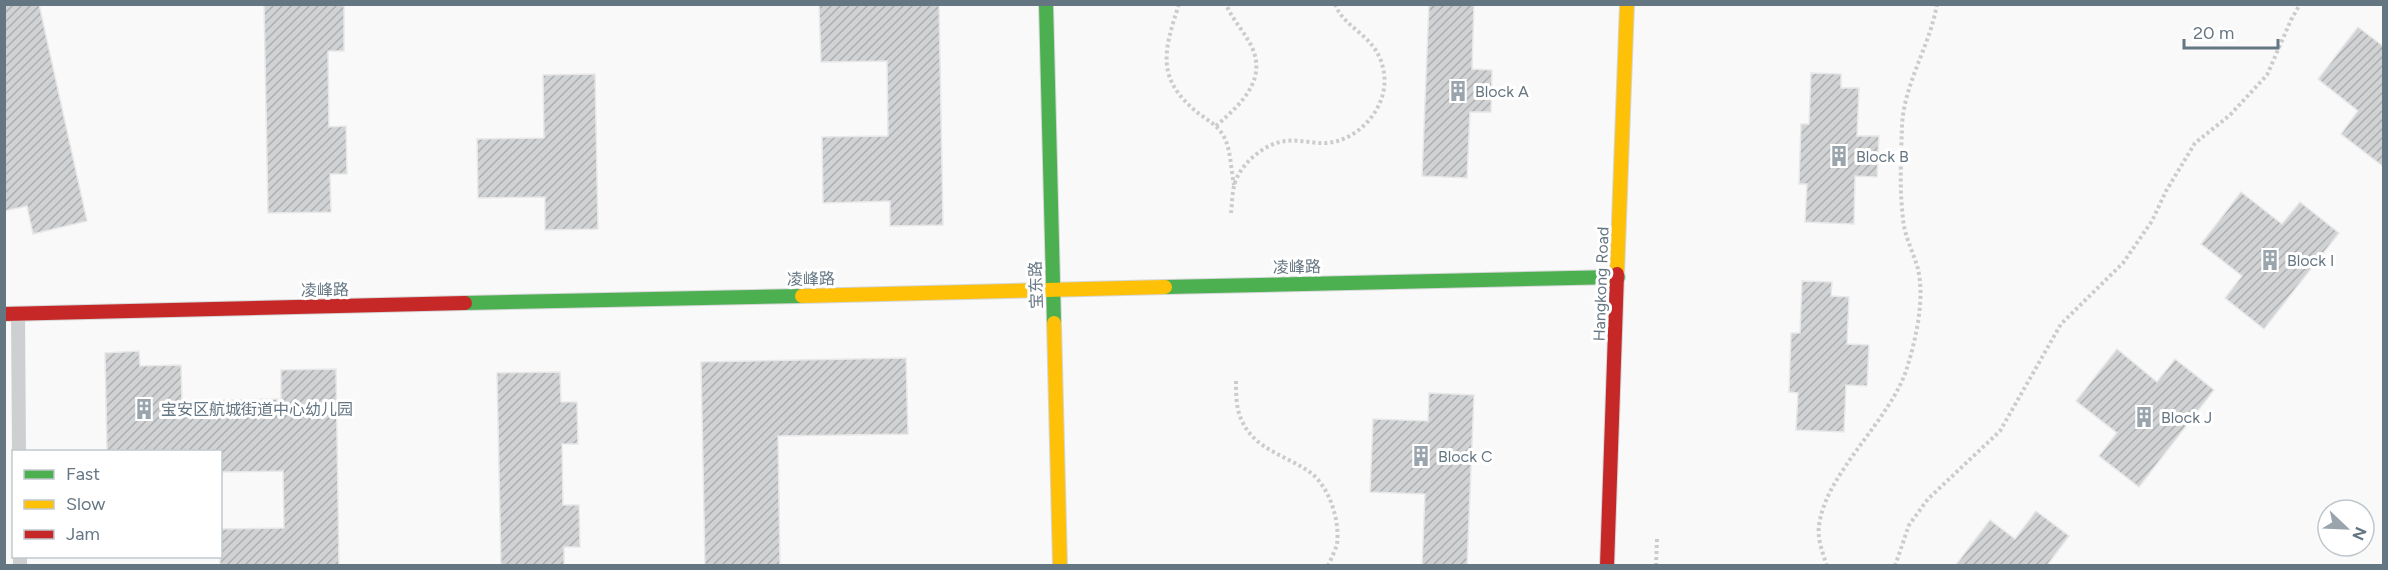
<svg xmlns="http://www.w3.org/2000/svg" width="2388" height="570" viewBox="0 0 2388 570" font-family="Figtree,'Noto Sans SC',sans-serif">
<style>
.building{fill:url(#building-hatch);stroke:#e8e8e8;stroke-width:1.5}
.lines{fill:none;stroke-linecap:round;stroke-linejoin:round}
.fast-casing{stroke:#d5d6d7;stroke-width:16}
.slow-casing{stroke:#d5d6d7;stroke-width:16}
.jam-casing{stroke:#d5d6d7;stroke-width:16}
.path{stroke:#cbcccd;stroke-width:4;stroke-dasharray:3 3;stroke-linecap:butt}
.lane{stroke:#cecfd0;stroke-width:14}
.fast{stroke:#4caf50;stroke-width:14}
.slow{stroke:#ffc107;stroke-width:14}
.jam{stroke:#c62828;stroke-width:14}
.labels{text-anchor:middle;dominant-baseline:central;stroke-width:6;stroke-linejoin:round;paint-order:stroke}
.poi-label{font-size:16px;fill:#657683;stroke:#fff;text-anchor:start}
.street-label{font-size:16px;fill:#657683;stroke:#fff}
</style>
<defs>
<pattern id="building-hatch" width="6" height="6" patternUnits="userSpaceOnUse" patternTransform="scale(1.5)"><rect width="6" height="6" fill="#d0d2d3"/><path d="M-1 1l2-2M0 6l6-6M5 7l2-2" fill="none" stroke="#acafb1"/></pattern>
</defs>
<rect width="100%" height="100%" fill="#f9f9f9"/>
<!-- building -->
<g class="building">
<path d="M 4,4 L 39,4 L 87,221 L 33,234 L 27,206 L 4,211 Z"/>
<path d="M 264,4 L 344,4 L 344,51 L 328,51 L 329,127 L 346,126 L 347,174 L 330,174 L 331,212 L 268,213 Z"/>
<path d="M 819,4 L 939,4 L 943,225 L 890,226 L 890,201 L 823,203 L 822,137 L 888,136 L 887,61 L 821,62 Z"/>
<path d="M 1429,4 L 1474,4 L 1472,69 L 1492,70 L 1491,112 L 1470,112 L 1467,178 L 1422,176 Z"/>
<path d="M 2358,27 L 2384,47 L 2384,167 L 2341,134 L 2358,111 L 2318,79 Z"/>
<path d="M 1811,73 L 1841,74 L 1841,88 L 1859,88 L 1857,136 L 1879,136 L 1877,177 L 1855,176 L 1854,224 L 1805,222 L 1807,184 L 1799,184 L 1801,124 L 1809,124 Z"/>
<path d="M 595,74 L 598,229 L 545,230 L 545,197 L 478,198 L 477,139 L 544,138 L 543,75 Z"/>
<path d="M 2241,192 L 2282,224 L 2300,202 L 2339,233 L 2264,329 L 2225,298 L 2242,276 L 2201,244 Z"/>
<path d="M 1802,281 L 1832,282 L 1831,296 L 1849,297 L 1847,344 L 1869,345 L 1867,386 L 1846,385 L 1844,432 L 1796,430 L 1798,393 L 1789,392 L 1791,333 L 1800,333 Z"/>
<path d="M 2117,349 L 2157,382 L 2175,359 L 2214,390 L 2139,487 L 2099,456 L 2117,433 L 2076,401 Z"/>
<path d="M 139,351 L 140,366 L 181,365 L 182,401 L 281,399 L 281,370 L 336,369 L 339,566 L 220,566 L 220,529 L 284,528 L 283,471 L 220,472 L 220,452 L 107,452 L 105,353 Z"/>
<path d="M 906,358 L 908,434 L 778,436 L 780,566 L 705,566 L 701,362 Z"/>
<path d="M 560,372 L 561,402 L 577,402 L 578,444 L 562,444 L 563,505 L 579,505 L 580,547 L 564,547 L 564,566 L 501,566 L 497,373 Z"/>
<path d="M 1429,393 L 1474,395 L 1467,566 L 1422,566 L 1425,494 L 1370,492 L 1373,419 L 1428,421 Z"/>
<path d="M 2036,511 L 2069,536 L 2048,564 L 2050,566 L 1955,566 L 1990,520 L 2015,539 Z"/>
</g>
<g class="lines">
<defs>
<g id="fast">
<path d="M 1046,4 L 1054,323"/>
<path d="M 1165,287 L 1618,277"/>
<path d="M 465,303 L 802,296"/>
</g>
<g id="slow">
<path d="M 1617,274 L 1627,4"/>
<path d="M 802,296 L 1165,287"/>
<path d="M 1054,323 L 1060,566"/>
</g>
<g id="jam">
<path d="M 4,314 L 465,303"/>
<path d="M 1607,566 L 1617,274"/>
</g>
</defs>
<!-- fast casing -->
<use href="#fast" class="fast-casing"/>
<!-- slow casing -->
<use href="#slow" class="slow-casing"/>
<!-- jam casing -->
<use href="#jam" class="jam-casing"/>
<!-- path -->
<g class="path">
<path d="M 1179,4 C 1164,51 1155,78 1198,113 C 1208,120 1220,127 1225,139 C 1231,152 1231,170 1234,185"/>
<path d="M 1216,126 C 1242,103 1271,77 1248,40 C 1241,28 1231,17 1226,4"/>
<path d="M 1231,213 C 1232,205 1232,195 1234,186 C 1239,165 1264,143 1286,141 C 1300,139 1314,144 1327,143 C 1360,140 1389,106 1384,73 C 1378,34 1345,31 1335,4"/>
<path d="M 1236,381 C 1236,394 1236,409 1242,421 C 1255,450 1288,456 1311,473 C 1330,488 1340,521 1337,544 C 1335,551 1331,559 1328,566"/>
<path d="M 1656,566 L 1657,539"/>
<path d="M 1827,566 C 1823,554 1817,538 1819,526 C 1825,473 1891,420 1907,368 C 1916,339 1925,299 1918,269 C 1914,255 1907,241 1904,226 C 1899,193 1901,159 1902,126 C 1904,83 1930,46 1937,4"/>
<path d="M 1895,566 L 1909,525 L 1928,499 L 2000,431 L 2061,324 L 2123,263 L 2152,221 L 2166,191 L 2195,143 L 2230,115 L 2267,75 L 2291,20 L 2300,4"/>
</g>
<!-- lane -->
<g class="lane">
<path d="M 18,313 L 19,452"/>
<path d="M 20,556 L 20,566"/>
</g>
<!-- fast -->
<use href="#fast" class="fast"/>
<!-- slow -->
<use href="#slow" class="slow"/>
<!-- jam -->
<use href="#jam" class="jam"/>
</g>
<!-- icons -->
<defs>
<symbol id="building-bare" viewBox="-9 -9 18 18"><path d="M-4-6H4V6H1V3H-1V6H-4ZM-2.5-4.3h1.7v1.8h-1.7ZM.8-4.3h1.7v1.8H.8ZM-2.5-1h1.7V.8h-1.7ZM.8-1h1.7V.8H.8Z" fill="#99a4ac" stroke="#fff" stroke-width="2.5" paint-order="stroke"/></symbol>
</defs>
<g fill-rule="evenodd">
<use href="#building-bare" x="1443" y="76" width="30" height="30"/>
<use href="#building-bare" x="1824" y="141" width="30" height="30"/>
<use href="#building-bare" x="2255" y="245" width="30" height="30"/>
<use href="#building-bare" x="129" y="394" width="30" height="30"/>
<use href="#building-bare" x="2129" y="402" width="30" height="30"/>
<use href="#building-bare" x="1406" y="441" width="30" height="30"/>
</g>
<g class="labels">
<!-- poi labels -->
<g class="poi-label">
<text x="1475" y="91">Block A</text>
<text x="1856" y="156">Block B</text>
<text x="2287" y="260">Block I</text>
<text x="161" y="409">宝安区航城街道中心幼儿园</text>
<text x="2161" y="417">Block J</text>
<text x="1438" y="456">Block C</text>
</g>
<!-- street labels -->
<g class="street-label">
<text transform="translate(1297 267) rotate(-1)">凌峰路</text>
<text transform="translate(811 279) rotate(-1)">凌峰路</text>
<text transform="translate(1601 284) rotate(-88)">Hangkong Road</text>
<text transform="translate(1036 285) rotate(-92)">宝东路</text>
<text transform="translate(325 290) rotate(-1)">凌峰路</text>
</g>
</g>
<!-- border -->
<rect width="2388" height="570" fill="none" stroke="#657683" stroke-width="12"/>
<!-- legend -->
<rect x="12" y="450" width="210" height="108" fill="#ffffff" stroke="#c1c8cd" stroke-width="1.5"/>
<rect x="24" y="470" width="30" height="9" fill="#4caf50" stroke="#c1c8cd" stroke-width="1.5"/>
<text x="66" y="480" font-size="18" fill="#657683">Fast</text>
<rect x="24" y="500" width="30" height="9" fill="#ffc107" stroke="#c1c8cd" stroke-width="1.5"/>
<text x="66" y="510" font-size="18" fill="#657683">Slow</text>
<rect x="24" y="530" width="30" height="9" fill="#c62828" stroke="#c1c8cd" stroke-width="1.5"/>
<text x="66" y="540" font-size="18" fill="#657683">Jam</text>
<!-- north arrow -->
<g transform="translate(2346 528) rotate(113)"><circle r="28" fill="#ffffff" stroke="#c1c8cd" stroke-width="1.5"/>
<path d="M0-4.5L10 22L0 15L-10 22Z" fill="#99a4ac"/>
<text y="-9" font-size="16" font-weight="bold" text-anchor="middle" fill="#657683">N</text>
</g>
<!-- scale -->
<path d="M2184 39v9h94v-9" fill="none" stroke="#657683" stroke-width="3"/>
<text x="2193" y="39" font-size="18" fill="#657683" stroke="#ffffff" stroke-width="4.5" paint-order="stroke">20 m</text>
</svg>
